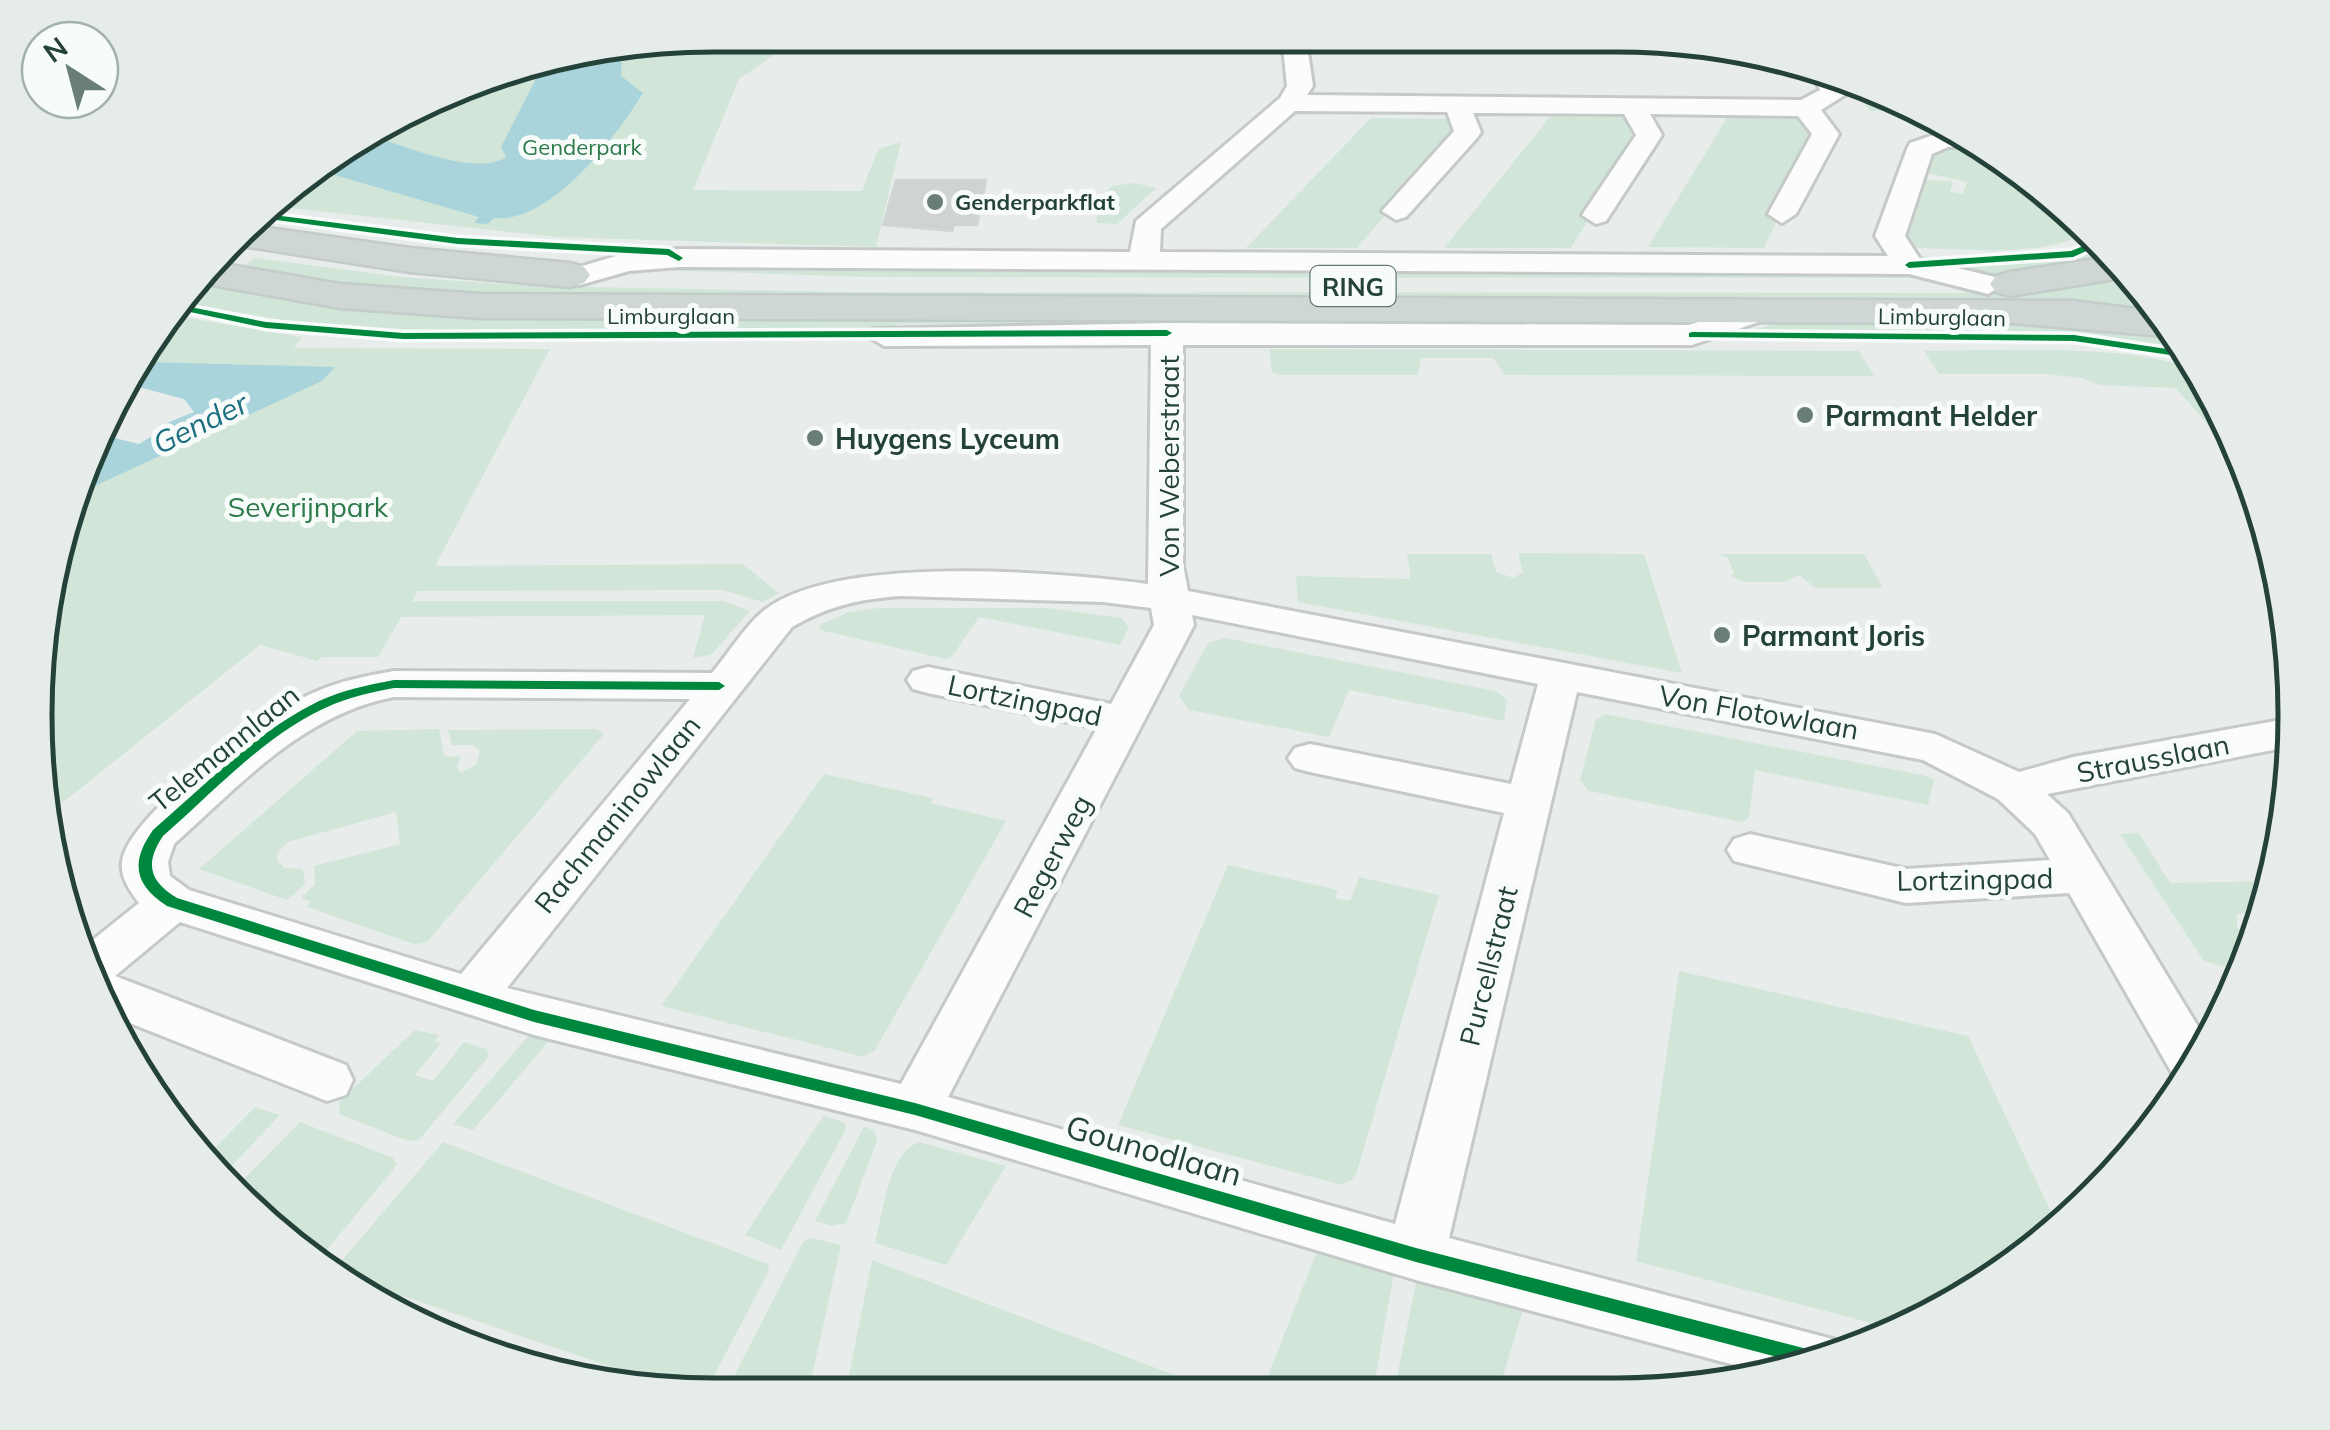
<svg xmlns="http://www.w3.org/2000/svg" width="2330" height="1430" viewBox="0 0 2330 1430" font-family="Mulish,sans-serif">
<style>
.green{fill:#d1e6d8}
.water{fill:#a9d4db}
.building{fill:#cfd4d2;stroke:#d1d6d4;stroke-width:2.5}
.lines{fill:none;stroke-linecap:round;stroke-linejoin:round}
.street-casing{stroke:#c5cac8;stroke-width:6}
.primary-casing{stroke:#c3ccc9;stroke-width:5}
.street{fill:#fcfcfc;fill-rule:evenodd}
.primary{fill:#cfd7d5;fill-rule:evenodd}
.cycleway-casing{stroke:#f7fbf9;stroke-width:7}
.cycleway{fill:#00873e;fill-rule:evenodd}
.poi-dot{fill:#697e78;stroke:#f7fbf9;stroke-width:4}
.labels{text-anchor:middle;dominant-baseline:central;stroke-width:10;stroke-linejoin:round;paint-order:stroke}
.far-park-label{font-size:22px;fill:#2d7a4b;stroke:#f7fbf9}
.far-poi-label{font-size:22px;font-weight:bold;fill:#24423a;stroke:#f7fbf9;text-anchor:start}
.far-street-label{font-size:22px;fill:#24423a;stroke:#f7fbf9}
.shield{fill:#f7fbf9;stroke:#637a73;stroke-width:2.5}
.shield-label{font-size:25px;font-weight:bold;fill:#24423a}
.poi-label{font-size:28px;font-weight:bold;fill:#24423a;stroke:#f7fbf9;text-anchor:start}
.street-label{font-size:28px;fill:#24423a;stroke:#f7fbf9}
.park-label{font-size:28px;fill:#2d7a4b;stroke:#f7fbf9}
.water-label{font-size:30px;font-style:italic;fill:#1c6f80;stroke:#f7fbf9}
.near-street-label{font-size:32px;fill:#24423a;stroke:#f7fbf9}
.rim{fill:none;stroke:#24423a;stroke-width:5}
</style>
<rect width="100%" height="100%" fill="#e8edeb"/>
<!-- green -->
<g class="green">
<path d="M 715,35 L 802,36 L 739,79 L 693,190 L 862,191 L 878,149 L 901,142 L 876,247 L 556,237 L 272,206 L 302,175 L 497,71 Z"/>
<path d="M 1846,79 L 1875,87 L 1918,111 L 1870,111 Z"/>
<path d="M 1550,117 L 1629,117 L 1641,133 L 1571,248 L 1444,248 Z"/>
<path d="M 1804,117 L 1818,135 L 1764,248 L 1648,247 L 1727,118 Z"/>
<path d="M 1371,118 L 1454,119 L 1459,130 L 1357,248 L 1246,248 Z"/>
<path d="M 1978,146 L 2028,175 L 2088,231 C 2050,259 1955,248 1908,248 L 1903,242 L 1920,180 L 1953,181 L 1950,192 L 1963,194 L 1967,182 L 1923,172 L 1931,153 L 1947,147 Z"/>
<path d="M 1135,183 L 1156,188 L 1117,224 L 1096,223 L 1101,200 L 1111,186 Z"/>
<path d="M 2098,248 L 2116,257 C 2063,270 1995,288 1943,263 L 2039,261 Z"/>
<path d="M 255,258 L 402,277 L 533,286 L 852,292 L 1998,293 L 2060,288 L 2133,276 L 2160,314 L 619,299 L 361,290 L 238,270 Z"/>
<path d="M 648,264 L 1878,270 L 1914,273 L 1917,278 L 864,277 L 636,269 Z"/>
<path d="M 215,285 L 259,293 L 1704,321 L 1690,326 L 900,324 L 864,332 L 405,332 L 320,327 L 187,303 Z"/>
<path d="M 171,315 L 302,337 L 294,348 L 550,349 L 435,566 L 742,564 L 779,593 L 763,602 L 722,590 L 418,591 L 412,601 L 724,601 L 750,611 L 711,655 L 693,658 L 705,615 L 401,617 L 378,657 L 322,657 L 317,661 L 260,645 L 51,812 L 35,714 L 71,497 L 261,368 L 149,362 L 143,351 Z"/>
<path d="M 1777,324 L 2033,324 L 2179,340 L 2187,351 L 2062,334 L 1742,332 Z"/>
<path d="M 1269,349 L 1859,351 L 1874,376 L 1505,375 L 1493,358 L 1421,358 L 1418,375 L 1281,375 L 1272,373 Z"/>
<path d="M 1924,351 C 1996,351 2143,342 2204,374 L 2231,435 L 2217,435 L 2176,388 L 2099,385 L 2082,378 L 2045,374 L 1939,374 Z"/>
<path d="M 1518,553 L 1644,554 L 1682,673 L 1298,602 L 1296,576 L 1411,579 L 1407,554 L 1491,554 L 1496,572 L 1514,578 L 1523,572 Z"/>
<path d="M 1720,554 L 1864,554 L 1883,588 L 1816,588 L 1799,575 L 1785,582 L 1744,582 L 1730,576 L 1734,573 L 1728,558 Z"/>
<path d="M 879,608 L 1048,608 L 1121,618 L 1129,627 L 1120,645 L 979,617 L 952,657 L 945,659 L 820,630 L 819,625 L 849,612 Z"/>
<path d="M 1225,638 L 1496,691 L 1507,700 L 1504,721 L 1349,690 L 1329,737 L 1189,710 L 1179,696 L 1208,643 Z"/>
<path d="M 1605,714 L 1922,775 L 1934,779 L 1928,805 L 1755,770 L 1749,817 L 1743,822 L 1589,791 L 1580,780 L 1596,719 Z"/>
<path d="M 439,729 L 444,756 L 461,757 L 457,766 L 460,773 L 476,765 L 480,751 L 473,745 L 452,745 L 448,730 L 597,729 L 604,734 L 427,942 L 414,944 L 307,907 L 311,902 L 301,898 L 315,884 L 314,866 L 400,844 L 396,812 L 288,842 L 277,853 L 278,861 L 284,868 L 303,869 L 305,884 L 287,900 L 199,869 L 357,731 Z"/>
<path d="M 824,774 L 933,798 L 931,803 L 1006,821 L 875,1050 L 864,1057 L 661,1006 Z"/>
<path d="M 2139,833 L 2170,883 L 2274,881 L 2265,909 L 2237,914 L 2237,928 L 2254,938 L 2242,971 L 2204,961 L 2120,834 Z"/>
<path d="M 1228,865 L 1338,890 L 1335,898 L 1350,901 L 1359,877 L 1439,895 L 1355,1178 L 1342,1185 L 1118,1125 Z"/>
<path d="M 1679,971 L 1968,1036 L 2059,1229 L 1954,1304 L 1894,1329 L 1636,1261 Z"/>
<path d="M 415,1030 L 439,1035 L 435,1041 L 441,1043 L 415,1075 L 433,1081 L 464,1042 L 486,1049 L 489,1056 L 419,1140 L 408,1141 L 339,1114 L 340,1101 Z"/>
<path d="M 528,1036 L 549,1041 L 473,1130 L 453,1124 Z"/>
<path d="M 255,1107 L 280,1115 L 225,1173 L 208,1155 Z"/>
<path d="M 823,1116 L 844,1122 L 846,1129 L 781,1250 L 745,1235 Z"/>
<path d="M 300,1122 L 393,1158 L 397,1165 L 316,1263 L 301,1255 L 237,1186 Z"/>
<path d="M 864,1127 L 874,1130 L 877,1141 L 846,1223 L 831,1226 L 815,1221 Z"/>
<path d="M 443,1142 L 768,1264 L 769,1271 L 708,1387 L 677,1389 L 332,1272 Z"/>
<path d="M 919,1142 L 1006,1166 L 946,1265 L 875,1243 C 883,1214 888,1153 919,1142 Z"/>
<path d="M 811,1238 L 841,1245 L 809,1390 L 727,1390 L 803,1242 Z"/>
<path d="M 1317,1251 L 1394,1272 L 1373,1392 L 1278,1392 L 1264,1386 Z"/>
<path d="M 872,1260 L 1219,1392 L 846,1390 Z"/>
<path d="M 1417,1278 L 1524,1306 L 1498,1393 L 1401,1392 L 1395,1387 Z"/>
</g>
<!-- water -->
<g class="water">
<path d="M 622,50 L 621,76 L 643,93 C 615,138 551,224 494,218 L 488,224 L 474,223 L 479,217 L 314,169 L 374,137 C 406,146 477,177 506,157 L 501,147 L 544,63 Z"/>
<path d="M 149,362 L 335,367 L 322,381 L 71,497 L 102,435 L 139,444 L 162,430 L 157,427 L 194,412 L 184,399 L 127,384 L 133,371 Z"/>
</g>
<!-- building -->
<path class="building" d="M 896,180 L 986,180 L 977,225 L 954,225 L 952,231 L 883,225 Z"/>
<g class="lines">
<defs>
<g id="street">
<path d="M 1282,38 L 1306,38 L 1313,86 L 1307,95 L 1801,100 L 1820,90 L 1810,69 L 1836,76 L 1848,93 L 1821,110 L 1839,134 L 1796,214 L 1782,223 L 1768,214 L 1812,134 L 1798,116 L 1650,114 L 1662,135 L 1606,221 L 1596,224 L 1582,215 L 1636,135 L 1624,114 L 1473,113 L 1481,132 L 1477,138 L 1406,217 L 1396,220 L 1382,211 L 1454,131 L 1447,112 L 1295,111 L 1161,229 L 1160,252 L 1888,256 L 1875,236 L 1907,149 L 1910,143 L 1945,131 L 1977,146 L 1948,147 L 1932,154 L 1905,236 L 1920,259 L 1999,278 L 2003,285 L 1988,294 L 1909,274 L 679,267 L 629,271 L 580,285 L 565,276 L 569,270 L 626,253 L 679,249 L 1130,252 L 1136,221 L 1280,98 L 1287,86 Z"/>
<path d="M 1762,301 L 1773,303 L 1778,310 L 1773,317 L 1692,345 L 1183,345 L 1183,565 L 1188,591 L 1935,734 L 2019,772 L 2073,757 L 2292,718 L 2293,746 L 2047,794 L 2068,813 L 2208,1043 L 2184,1082 L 2176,1080 L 2069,893 L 1906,903 L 1734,861 L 1727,850 L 1734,839 L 1750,834 L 1906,869 L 2050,860 L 2035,834 L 1998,799 L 1923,760 L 1577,692 L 1449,1238 L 1840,1341 L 1844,1350 L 1772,1375 L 1416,1280 L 915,1130 L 534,1035 L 180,922 L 115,976 L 346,1065 L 353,1080 L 346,1095 L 327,1101 L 112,1016 L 80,950 L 139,903 C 130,891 120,877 122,862 C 126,816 270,711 313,693 C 339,681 366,676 394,671 L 712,673 C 729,653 746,624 766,609 C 840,554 1056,572 1148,584 L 1151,345 L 884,346 L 868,336 L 873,329 L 1167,323 L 1689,325 ZM 901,596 L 1103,602 L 1151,608 L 1154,625 L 1111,704 L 928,667 L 913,671 L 907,680 L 913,689 L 928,693 L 1097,728 L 901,1084 L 507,988 L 792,627 C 828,606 859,599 901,596 ZM 1192,615 L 1538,684 L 1511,784 L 1310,744 L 1295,748 L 1288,758 L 1295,768 L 1310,772 L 1504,813 L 1395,1224 L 948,1097 L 1194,625 ZM 394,697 L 690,699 L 461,974 L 189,890 L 170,876 L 168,862 L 174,844 C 240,785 303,714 394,697 Z"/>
</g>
<g id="primary">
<path d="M 254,226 L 410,248 L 570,263 L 584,267 L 590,275 L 584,283 L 570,287 L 410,272 L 236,245 Z"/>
<path d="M 2115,256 L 2133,276 L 2010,296 L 1996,292 L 1990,284 L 1996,276 L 2010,272 Z"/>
<path d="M 219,263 L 340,284 L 479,294 L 2073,301 L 2159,312 L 2176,337 L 2012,323 L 479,318 L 340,308 L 201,283 Z"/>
</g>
</defs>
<!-- street casing -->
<use href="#street" class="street-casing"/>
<!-- primary casing -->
<use href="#primary" class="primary-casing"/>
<!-- street -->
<use href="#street" class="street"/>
<!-- primary -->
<use href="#primary" class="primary"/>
<defs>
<g id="cycleway">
<path d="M 265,214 L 458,238 L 669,249 L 683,258 L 679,261 L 667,255 L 458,244 L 261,218 Z"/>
<path d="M 2098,240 L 2102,244 L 2073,257 L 1909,268 L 1905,265 L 1909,262 L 2071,251 Z"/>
<path d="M 180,305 L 266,322 L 403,333 L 1167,330 L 1172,333 L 1167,336 L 403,339 L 266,328 L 176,309 Z"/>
<path d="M 1692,332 L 2074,335 L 2187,352 L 2191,358 L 2074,341 L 1689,337 L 1689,333 Z"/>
<path d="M 394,680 L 719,682 L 725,686 L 719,690 L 394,688 C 373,692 354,696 334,704 C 268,731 216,790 163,836 C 144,864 150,882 177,898 L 534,1010 L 915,1103 L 1416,1248 L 1819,1352 L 1825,1354 L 1827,1357 L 1808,1365 L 1416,1262 L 915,1115 L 534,1022 L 167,906 C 133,884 131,861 153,830 C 206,784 256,732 319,701 C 343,690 368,685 394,680 Z"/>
</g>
</defs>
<!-- cycleway casing -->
<use href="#cycleway" class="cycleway-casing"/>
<!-- cycleway -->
<use href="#cycleway" class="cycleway"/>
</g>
<!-- markers -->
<g class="poi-dot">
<circle cx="935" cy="202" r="10"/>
<circle cx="1805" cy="415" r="10"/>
<circle cx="815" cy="438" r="10"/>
<circle cx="1722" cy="635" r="10"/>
</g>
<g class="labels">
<!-- far-park labels -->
<g class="far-park-label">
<text x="582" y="147">Genderpark</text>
</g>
<!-- far-poi labels -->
<g class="far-poi-label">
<text x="955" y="202">Genderparkflat</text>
</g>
<!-- far-street labels -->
<g class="far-street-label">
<text x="671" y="316">Limburglaan</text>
<text transform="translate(1942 317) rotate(1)">Limburglaan</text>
</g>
<!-- shield labels -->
<rect class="shield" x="1310.5" y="266" width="85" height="40" rx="8"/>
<g class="shield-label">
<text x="1353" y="286">RING</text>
</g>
<!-- poi labels -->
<g class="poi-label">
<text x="1825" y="415">Parmant Helder</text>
<text x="835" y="438">Huygens Lyceum</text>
<text x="1742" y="635">Parmant Joris</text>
</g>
<!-- street labels -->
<g class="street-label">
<text transform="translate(1168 466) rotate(-90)">Von Weberstraat</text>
<text transform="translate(1025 700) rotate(12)">Lortzingpad</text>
<text transform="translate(1759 712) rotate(10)">Von Flotowlaan</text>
<text transform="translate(224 748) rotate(-39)">Telemannlaan</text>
<text transform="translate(2153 758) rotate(-11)">Strausslaan</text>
<text transform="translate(617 814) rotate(-51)">Rachmaninowlaan</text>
<text transform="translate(1052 856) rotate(-62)">Regerweg</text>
<text transform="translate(1975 879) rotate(-1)">Lortzingpad</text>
<text transform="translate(1488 966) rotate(-76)">Purcellstraat</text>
</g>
<!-- park labels -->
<g class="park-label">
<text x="308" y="506">Severijnpark</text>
</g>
<!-- water labels -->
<g class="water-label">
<text transform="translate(200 423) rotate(-26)">Gender</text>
</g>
<!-- near-street labels -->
<g class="near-street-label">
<text transform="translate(1154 1150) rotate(16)">Gounodlaan</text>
</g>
</g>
<!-- crop -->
<path d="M0 0H2330V1430H0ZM714 52H1616A662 662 0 0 1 2278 714V716A662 662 0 0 1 1616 1378H714A662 662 0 0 1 52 716V714A662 662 0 0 1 714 52Z" fill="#e6ecea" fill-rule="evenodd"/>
<path class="rim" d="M714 52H1616A662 662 0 0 1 2278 714V716A662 662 0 0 1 1616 1378H714A662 662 0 0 1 52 716V714A662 662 0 0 1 714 52Z"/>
<!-- north arrow -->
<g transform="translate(70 70) rotate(324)"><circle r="48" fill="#f7fbf9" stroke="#a3b1ad" stroke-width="2.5"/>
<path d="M0-8L18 38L0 25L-18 38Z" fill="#697e78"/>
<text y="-15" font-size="28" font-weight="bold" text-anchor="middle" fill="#24423a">N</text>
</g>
</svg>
